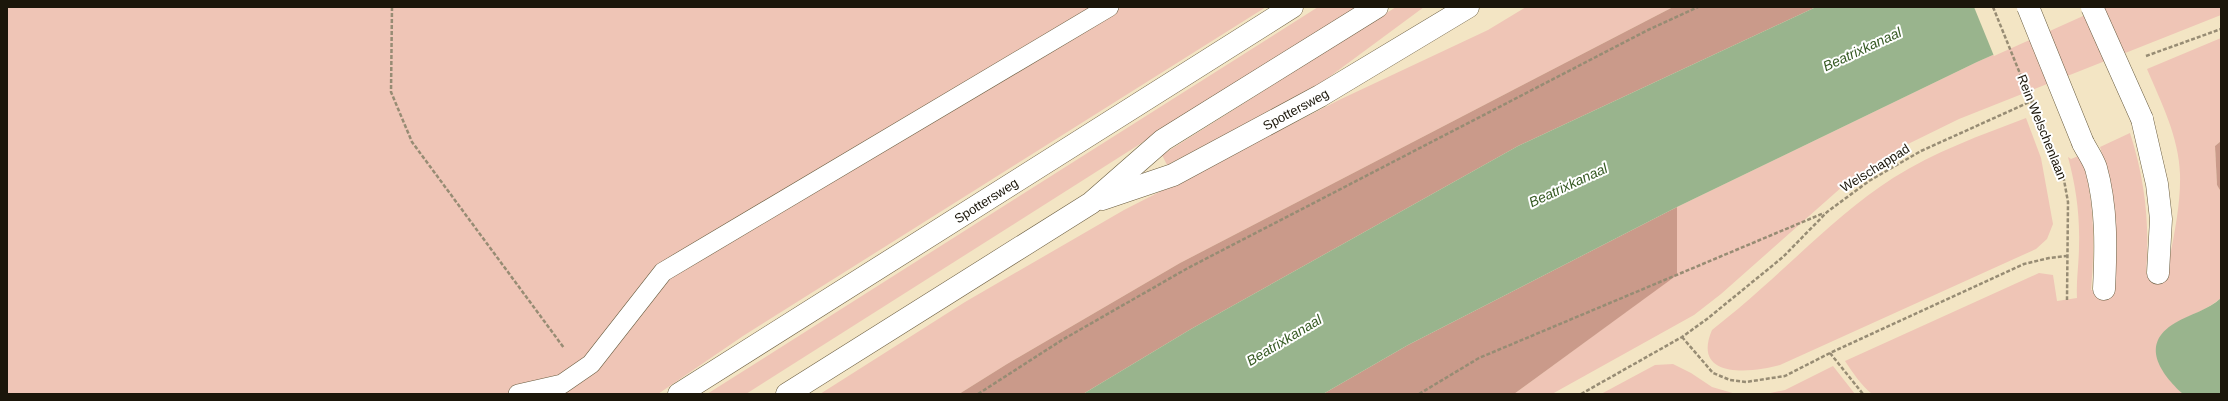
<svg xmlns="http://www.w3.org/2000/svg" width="2228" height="401" viewBox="0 0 2228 401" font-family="Arial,sans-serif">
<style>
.green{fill:#efc5b6}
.forest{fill:#ca9a8a}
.water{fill:#99b48d}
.pier{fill:#f3e5c4}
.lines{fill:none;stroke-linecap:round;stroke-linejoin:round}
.lane-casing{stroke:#6a5d40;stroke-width:20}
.street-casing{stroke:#6a5d40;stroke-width:23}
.secondary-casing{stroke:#6a5d40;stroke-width:23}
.path{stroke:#978c74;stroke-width:2.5;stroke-dasharray:4 2;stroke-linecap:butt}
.lane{stroke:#fff;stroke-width:19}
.street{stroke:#fff;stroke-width:22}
.secondary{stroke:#fff;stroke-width:22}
.street-bridge-casing{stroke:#6a5d40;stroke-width:23;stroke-linecap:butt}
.path-bridge{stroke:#978c74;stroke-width:2.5;stroke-dasharray:4 2;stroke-linecap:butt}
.street-bridge{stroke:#fff;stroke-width:22}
.labels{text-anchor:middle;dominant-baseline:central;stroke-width:4;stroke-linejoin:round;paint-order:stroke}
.street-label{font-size:13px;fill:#1b160a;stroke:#fff}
.water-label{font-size:14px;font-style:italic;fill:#375b24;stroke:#fff}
</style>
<rect width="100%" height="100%" fill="#f3e5c4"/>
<!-- green -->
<g class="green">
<path d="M 7,7 L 1266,7 L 743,336 L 658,394 L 7,394 Z"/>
<path d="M 1318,7 L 1356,7 L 746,394 L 707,394 Z"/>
<path d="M 1396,7 L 1424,7 L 1313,89 L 1167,165 L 1162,155 Z"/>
<path d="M 1526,7 L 1673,7 L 1180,263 L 1007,364 L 959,394 L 820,394 L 965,302 L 1124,210 L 1339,100 L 1488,30 Z"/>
<path d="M 2101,7 L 2221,7 L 2221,15 L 1959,119 L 1906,145 L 1843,186 L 1721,294 L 1694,315 L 1552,394 L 1514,394 L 1676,275 L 1677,207 L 1977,62 Z"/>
<path d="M 2221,38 L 2221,141 L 2215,146 L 2217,185 L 2221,192 L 2221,298 C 2208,309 2193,314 2178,322 C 2140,342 2160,373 2183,394 L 1872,394 C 1861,385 1853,373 1845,361 L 2039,273 L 2053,275 L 2057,301 L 2077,298 C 2076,280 2079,264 2079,246 C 2080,215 2076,187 2068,157 L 2071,159 L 2081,155 C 2095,200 2095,244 2091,290 L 2111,291 L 2111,185 L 2100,147 L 2130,133 C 2145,179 2150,225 2146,273 L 2166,277 C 2172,244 2181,208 2180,174 C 2179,137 2161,102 2147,69 Z"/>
<path d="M 2026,118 L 2041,158 L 2053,224 L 2047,239 L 2036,249 L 1780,365 C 1751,373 1691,379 1712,330 C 1729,316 1747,302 1763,287 C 1806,249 1845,209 1893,178 C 1934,152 1981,135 2026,118 Z"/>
<path d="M 1673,364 L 1691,373 L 1712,387 L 1736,394 L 1601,394 L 1655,365 Z"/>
<path d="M 1833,366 L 1855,394 L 1765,394 L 1785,390 Z"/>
</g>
<!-- forest -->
<g class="forest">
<path d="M 1673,7 L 1816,7 L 1518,146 L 1191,329 L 1083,394 L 959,394 L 1007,364 L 1180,263 Z"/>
<path d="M 2221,141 L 2221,192 L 2217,185 L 2215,146 Z"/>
<path d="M 1677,207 L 1677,275 L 1514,394 L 1323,394 L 1408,345 Z"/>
</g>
<!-- water -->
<g class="water">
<path d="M 1816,7 L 2101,7 L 1977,62 L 1677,207 L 1408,345 L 1323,394 L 1083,394 L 1191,329 L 1518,146 Z"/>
<path d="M 2221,298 L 2221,394 L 2183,394 C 2161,374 2139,344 2175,323 C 2190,314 2208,310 2221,298 Z"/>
</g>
<!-- pier -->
<path class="pier" d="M 1974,7 L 2103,7 L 1994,56 Z"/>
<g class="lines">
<defs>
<path id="lane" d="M 518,394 L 562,384 L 591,364 L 663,272 L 1109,7"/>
<g id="street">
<path d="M 2142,119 L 2157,184 L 2161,219 L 2158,273"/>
<path d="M 2083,143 C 2087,151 2093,159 2096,168 C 2107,207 2106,249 2104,289"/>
<path id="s1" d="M 679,394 L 1292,7"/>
</g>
<g id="secondary">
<path id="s2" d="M 1102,199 L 1173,175 L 1320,96 L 1468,7"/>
<path d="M 787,394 L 1091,203 L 1163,140 L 1377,7"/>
</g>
</defs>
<!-- lane casing -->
<use href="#lane" class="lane-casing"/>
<!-- street casing -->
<use href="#street" class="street-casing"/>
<!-- secondary casing -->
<use href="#secondary" class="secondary-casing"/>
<!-- path -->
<g class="path">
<path d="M 392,7 L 391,92 L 412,142 L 564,348"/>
<path d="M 2146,56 L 2221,29"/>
<path d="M 2053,155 L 2064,180 L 2068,202 L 2067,300"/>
<path d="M 1682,337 L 1713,373 L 1730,380 L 1746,382 L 1785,376 L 1830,353 L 2024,264 L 2049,258 L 2067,256"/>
<path d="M 1830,353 L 1863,394"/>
<path d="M 978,394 L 1062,340 L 1188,268 L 1648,30 L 1698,7"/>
<path d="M 1419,394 L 1479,358 L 1824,213"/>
<path d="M 1581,394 L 1682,337 L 1707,319 L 1783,257 L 1827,212 L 1869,181 L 1921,151 L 2034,100"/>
</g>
<!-- lane -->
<use href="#lane" class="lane"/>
<!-- street -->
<use href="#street" class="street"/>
<!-- secondary -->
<use href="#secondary" class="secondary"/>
<defs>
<g id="street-bridge">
<path d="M 2028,7 L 2083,143"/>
<path d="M 2092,7 L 2142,119"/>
</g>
</defs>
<!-- street-bridge casing -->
<use href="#street-bridge" class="street-bridge-casing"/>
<!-- path-bridge -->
<path class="path-bridge" d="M 1993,7 L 2053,155"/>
<!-- street-bridge -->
<use href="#street-bridge" class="street-bridge"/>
</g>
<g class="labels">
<!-- street labels -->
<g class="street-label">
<text stroke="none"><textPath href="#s2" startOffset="214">Spottersweg</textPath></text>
<text transform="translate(2042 127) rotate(68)">Rein Welschenlaan</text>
<text transform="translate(1875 168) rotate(-32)">Welschappad</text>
<text stroke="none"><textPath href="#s1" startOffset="363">Spottersweg</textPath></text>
</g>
<!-- water labels -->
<g class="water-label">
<text transform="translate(1862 49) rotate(-25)">Beatrixkanaal</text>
<text transform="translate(1568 185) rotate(-25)">Beatrixkanaal</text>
<text transform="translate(1284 340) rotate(-31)">Beatrixkanaal</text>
</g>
</g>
<!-- border -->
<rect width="2228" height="401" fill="none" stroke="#1b160a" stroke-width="16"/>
</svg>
